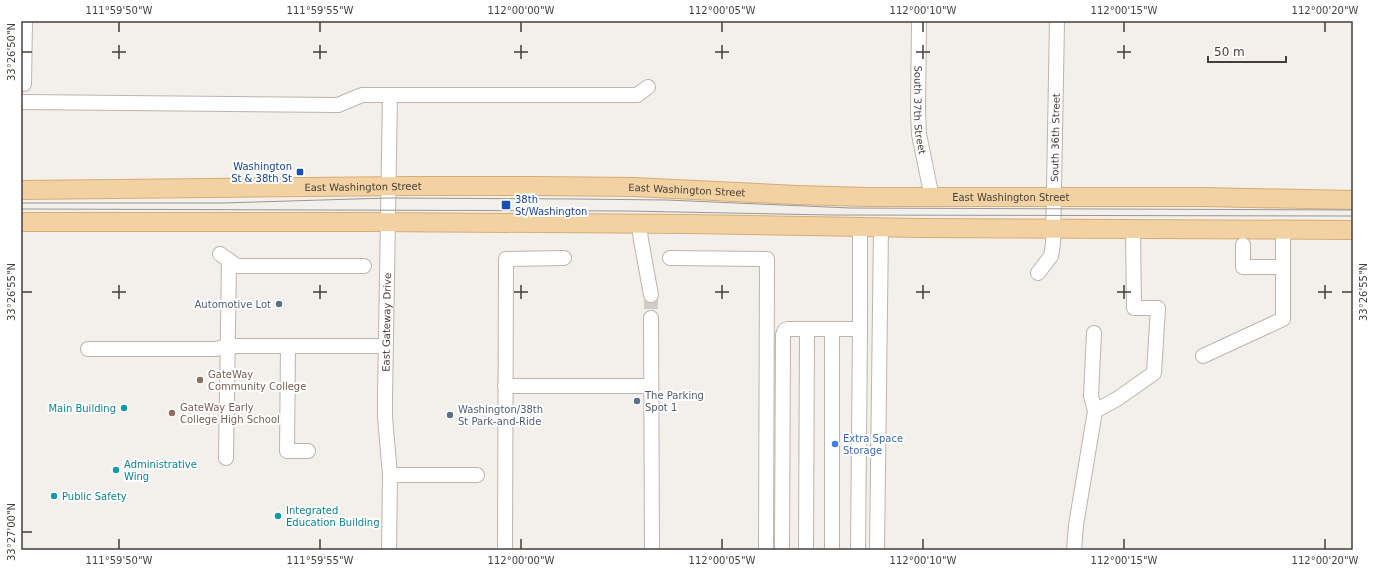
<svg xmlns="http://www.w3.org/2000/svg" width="1374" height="571" viewBox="0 0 1374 571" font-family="'DejaVu Sans',sans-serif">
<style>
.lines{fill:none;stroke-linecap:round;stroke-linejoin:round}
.minor-tunnel{stroke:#d0ccc7;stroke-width:14;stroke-dasharray:14 7;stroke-linecap:butt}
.minor-casing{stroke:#bdb5ad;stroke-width:16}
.major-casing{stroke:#d6ad74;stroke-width:20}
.minor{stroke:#fff;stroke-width:14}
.major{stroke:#f2d2a3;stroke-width:18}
.tram{stroke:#979797;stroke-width:1}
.ticks{fill:none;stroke:#463f39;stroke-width:1.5}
.transit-dot{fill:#1a4fb4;stroke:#fff;stroke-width:1.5}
.service-dot{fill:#5c6f8a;stroke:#fff;stroke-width:1.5}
.education-dot{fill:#8d6e63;stroke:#fff;stroke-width:1.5}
.culture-dot{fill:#0f9aa8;stroke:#fff;stroke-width:1.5}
.shop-dot{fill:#3f7fe0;stroke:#fff;stroke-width:1.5}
.labels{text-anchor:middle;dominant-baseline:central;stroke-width:4;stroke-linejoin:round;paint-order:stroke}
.street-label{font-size:10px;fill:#463f39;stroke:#fff}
.transit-label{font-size:10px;fill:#164399;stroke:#fff;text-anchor:end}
.service-label{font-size:10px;fill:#4e5e75;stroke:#fff;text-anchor:start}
.education-label{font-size:10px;fill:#785e54;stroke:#fff;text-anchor:start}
.culture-label{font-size:10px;fill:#0d838f;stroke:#fff;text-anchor:start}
.shop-label{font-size:10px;fill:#366cbe;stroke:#fff;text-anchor:start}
.neatline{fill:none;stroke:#463f39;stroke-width:1.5}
.ticks-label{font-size:10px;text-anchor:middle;fill:#463f39}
</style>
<rect width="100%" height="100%" fill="#f3efea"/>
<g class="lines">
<!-- minor-tunnel -->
<path class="minor-tunnel" d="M 651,295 L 651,318"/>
<defs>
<g id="minor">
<path id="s1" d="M 919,21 L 918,112 L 919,134 L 932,198"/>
<path d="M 24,84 L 25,21"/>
<path d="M 21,102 L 338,105 L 362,95 L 637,95 L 648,87"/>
<path d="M 639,224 L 641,240 L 651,295"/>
<path d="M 860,227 L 860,329"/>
<path d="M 1243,245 L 1243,267 L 1283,267"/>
<path d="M 220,254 L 237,266 L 364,266"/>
<path d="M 670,258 L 767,259 L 766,550"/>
<path id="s2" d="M 1038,273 L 1051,256 L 1053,244 L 1057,21"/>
<path d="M 651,318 L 652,550"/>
<path d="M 832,329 L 832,550"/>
<path d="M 1094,333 L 1091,396 L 1095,411"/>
<path d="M 288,346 L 287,451 L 308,451"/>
<path d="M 88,349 L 216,349 L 227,346 L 385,346"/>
<path d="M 1203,356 L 1283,319 L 1283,229"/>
<path d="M 505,386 L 651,386"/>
<path d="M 226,458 L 229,260"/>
<path d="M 390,475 L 477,475"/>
<path id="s3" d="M 389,550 L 390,475 L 385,417 L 385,397 L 390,95"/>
<path d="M 505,550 L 506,259 L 564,258"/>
<path d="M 782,550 L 783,335 L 785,330 L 788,329 L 860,329 L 858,550"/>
<path d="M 806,550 L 807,329"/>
<path d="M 877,550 L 881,227"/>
<path d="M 1074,550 L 1076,525 L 1095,411 L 1117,399 L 1154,373 L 1158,308 L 1134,308 L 1133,229"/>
</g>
<g id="major">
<path id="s4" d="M 21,190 L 408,186 L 537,186 L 634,187 L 797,195 L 867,197 L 1203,197 L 1353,200"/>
<path d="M 21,222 L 370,222 L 689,224 L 921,228 L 1353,230"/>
</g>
</defs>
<!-- minor casing -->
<use href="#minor" class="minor-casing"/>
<!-- major casing -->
<use href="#major" class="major-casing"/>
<!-- minor -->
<use href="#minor" class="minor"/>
<!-- major -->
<use href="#major" class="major"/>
<!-- tram -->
<g class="tram">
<path d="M 21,203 L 223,203 L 388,198 L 576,199 L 667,200 L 850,208 L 1353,210"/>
<path d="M 21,209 L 626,211 L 830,215 L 1353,216"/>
</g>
</g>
<!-- ticks -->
<path class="ticks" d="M 119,22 L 119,32M 320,22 L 320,32M 521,22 L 521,32M 722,22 L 722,32M 923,22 L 923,32M 1124,22 L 1124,32M 1325,22 L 1325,32M 119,45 L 119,59M 320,45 L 320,59M 521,45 L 521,59M 722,45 L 722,59M 923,45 L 923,59M 1124,45 L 1124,59M 22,52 L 32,52M 112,52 L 126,52M 313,52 L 327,52M 514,52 L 528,52M 715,52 L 729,52M 916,52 L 930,52M 1117,52 L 1131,52M 119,285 L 119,299M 320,285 L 320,299M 521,285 L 521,299M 722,285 L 722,299M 923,285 L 923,299M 1124,285 L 1124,299M 1325,285 L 1325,299M 22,292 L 32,292M 112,292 L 126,292M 313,292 L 327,292M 514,292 L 528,292M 715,292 L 729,292M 916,292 L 930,292M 1117,292 L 1131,292M 1318,292 L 1332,292M 1342,292 L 1352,292M 22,532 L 32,532M 119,539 L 119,549M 320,539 L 320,549M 521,539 L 521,549M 722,539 L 722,549M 923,539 L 923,549M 1124,539 L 1124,549M 1325,539 L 1325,549"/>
<!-- markers -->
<g class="transit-dot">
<rect x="296" y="168" width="8" height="8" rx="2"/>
<rect x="501" y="200" width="10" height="10" rx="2"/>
</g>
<g class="service-dot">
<circle cx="279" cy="304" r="4"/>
<circle cx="637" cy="401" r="4"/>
<circle cx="450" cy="415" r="4"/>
</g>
<g class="education-dot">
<circle cx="200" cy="380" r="4"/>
<circle cx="172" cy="413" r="4"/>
</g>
<g class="culture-dot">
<circle cx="124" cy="408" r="4"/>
<circle cx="116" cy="470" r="4"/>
<circle cx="54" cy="496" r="4"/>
<circle cx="278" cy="516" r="4"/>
</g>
<circle class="shop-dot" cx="835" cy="444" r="4"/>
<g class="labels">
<!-- street labels -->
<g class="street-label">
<text stroke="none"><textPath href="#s1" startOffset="89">South 37th Street</textPath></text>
<text stroke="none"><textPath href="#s2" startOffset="140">South 36th Street</textPath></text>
<text stroke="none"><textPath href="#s4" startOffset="342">East Washington Street</textPath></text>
<text stroke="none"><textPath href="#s4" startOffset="666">East Washington Street</textPath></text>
<text stroke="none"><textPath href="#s4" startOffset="990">East Washington Street</textPath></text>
<text stroke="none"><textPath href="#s3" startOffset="228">East Gateway Drive</textPath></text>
</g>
<!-- transit labels -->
<g class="transit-label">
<text x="292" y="166">Washington<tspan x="292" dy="12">St &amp; 38th St</tspan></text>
<text x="515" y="199" text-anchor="start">38th<tspan x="515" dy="12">St/Washington</tspan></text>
</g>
<!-- service labels -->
<g class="service-label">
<text x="271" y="304" text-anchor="end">Automotive Lot</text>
<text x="645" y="395">The Parking<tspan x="645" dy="12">Spot 1</tspan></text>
<text x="458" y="409">Washington/38th<tspan x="458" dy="12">St Park-and-Ride</tspan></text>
</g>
<!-- education labels -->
<g class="education-label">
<text x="208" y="374">GateWay<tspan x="208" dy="12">Community College</tspan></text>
<text x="180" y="407">GateWay Early<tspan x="180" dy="12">College High School</tspan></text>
</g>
<!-- culture labels -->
<g class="culture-label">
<text x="116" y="408" text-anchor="end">Main Building</text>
<text x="124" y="464">Administrative<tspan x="124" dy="12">Wing</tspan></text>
<text x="62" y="496">Public Safety</text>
<text x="286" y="510">Integrated<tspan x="286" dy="12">Education Building</tspan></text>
</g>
<!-- shop labels -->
<g class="shop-label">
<text x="843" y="438">Extra Space<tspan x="843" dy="12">Storage</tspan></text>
</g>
</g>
<!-- border -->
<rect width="1374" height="571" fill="none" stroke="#ffffff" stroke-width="44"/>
<!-- scale -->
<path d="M1208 56v6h78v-6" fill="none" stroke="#463f39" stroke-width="2"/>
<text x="1214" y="56" font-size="12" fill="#463f39" stroke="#ffffff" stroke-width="3" paint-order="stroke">50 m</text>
<rect x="22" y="22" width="1330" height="527" class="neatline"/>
<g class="ticks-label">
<text x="119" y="14">111°59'50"W</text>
<text x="320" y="14">111°59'55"W</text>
<text x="521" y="14">112°00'00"W</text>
<text x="722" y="14">112°00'05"W</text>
<text x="923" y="14">112°00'10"W</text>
<text x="1124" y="14">112°00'15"W</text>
<text x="1325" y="14">112°00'20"W</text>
<text transform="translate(11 52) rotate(-90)" y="4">33°26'50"N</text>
<text transform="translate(1363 292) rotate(-90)" y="4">33°26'55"N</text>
<text transform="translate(11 292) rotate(-90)" y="4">33°26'55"N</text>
<text transform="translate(11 532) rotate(-90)" y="4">33°27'00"N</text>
<text x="119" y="564">111°59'50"W</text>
<text x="320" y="564">111°59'55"W</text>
<text x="521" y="564">112°00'00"W</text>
<text x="722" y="564">112°00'05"W</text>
<text x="923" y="564">112°00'10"W</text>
<text x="1124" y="564">112°00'15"W</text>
<text x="1325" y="564">112°00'20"W</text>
</g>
</svg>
